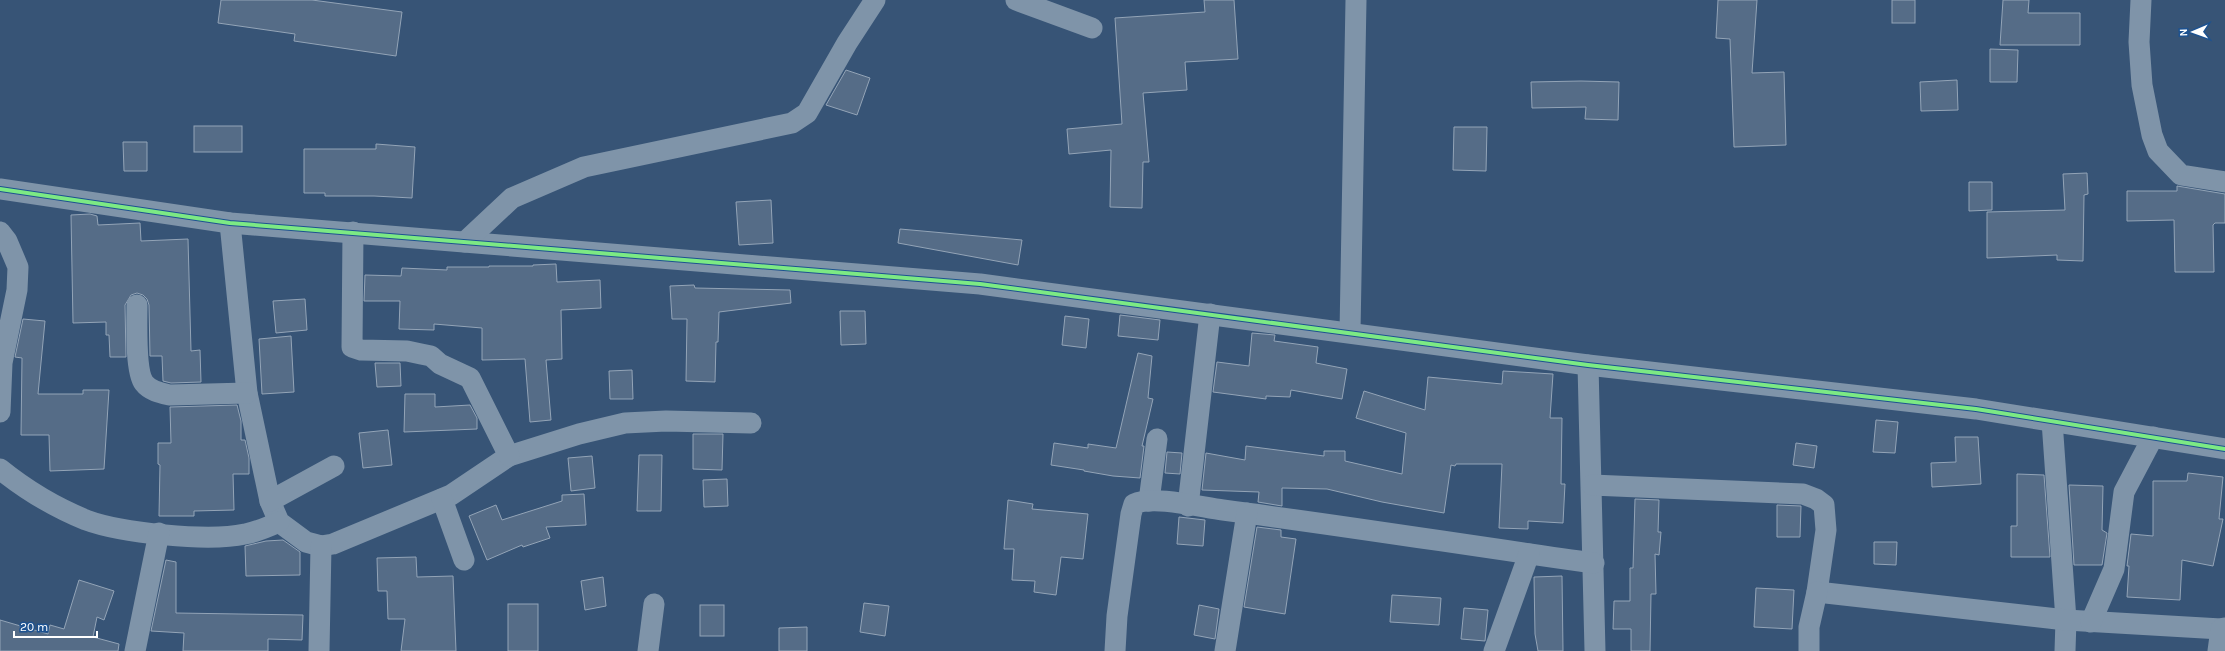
<svg xmlns="http://www.w3.org/2000/svg" width="2225" height="651" viewBox="0 0 2225 651" font-family="Karla,sans-serif">
<style>
.building{fill:#556c87;stroke:#93a4b7}
.lines{fill:none;stroke-linecap:round;stroke-linejoin:round}
.minor{stroke:#7f94a9;stroke-width:21}
.cycleway-casing{stroke:#1d5290;stroke-width:6}
.cycleway{stroke:#7ce984;stroke-width:4}
</style>
<rect width="100%" height="100%" fill="#375476"/>
<!-- building -->
<g class="building">
<path d="M 221,0 L 312,0 L 402,12 L 396,56 L 294,41 L 295,34 L 218,23 Z"/>
<path d="M 1204,0 L 1234,0 L 1238,59 L 1185,62 L 1187,90 L 1143,93 L 1149,162 L 1143,162 L 1142,208 L 1110,207 L 1111,150 L 1069,154 L 1067,129 L 1122,124 L 1115,18 L 1205,12 Z"/>
<path d="M 1718,0 L 1757,0 L 1752,73 L 1784,72 L 1786,145 L 1734,147 L 1730,39 L 1716,38 Z"/>
<rect x="1892" y="0" width="23" height="23"/>
<path d="M 2003,0 L 2029,0 L 2028,13 L 2080,13 L 2080,45 L 2000,45 Z"/>
<path d="M 1990,49 L 2018,50 L 2017,82 L 1990,82 Z"/>
<path d="M 846,70 L 870,78 L 857,115 L 826,105 Z"/>
<path d="M 1957,80 L 1958,110 L 1921,111 L 1920,82 Z"/>
<path d="M 1581,81 L 1619,82 L 1618,120 L 1585,119 L 1586,107 L 1532,108 L 1531,82 Z"/>
<rect x="194" y="126" width="48" height="26"/>
<path d="M 1454,127 L 1487,127 L 1486,171 L 1453,170 Z"/>
<path d="M 123,142 L 147,142 L 147,171 L 124,171 Z"/>
<path d="M 376,144 L 415,147 L 412,198 L 374,196 L 325,196 L 325,193 L 304,193 L 304,149 L 376,149 Z"/>
<path d="M 2087,173 L 2088,194 L 2084,195 L 2083,261 L 2057,260 L 2057,255 L 1987,258 L 1987,212 L 2065,210 L 2063,174 Z"/>
<path d="M 1969,182 L 1992,182 L 1992,210 L 1969,211 Z"/>
<path d="M 2177,186 L 2225,194 L 2225,223 L 2215,223 L 2213,225 L 2214,272 L 2175,272 L 2174,220 L 2127,221 L 2127,191 L 2177,191 Z"/>
<path d="M 771,200 L 773,243 L 739,245 L 736,202 Z"/>
<path d="M 90,214 L 97,216 L 98,225 L 140,223 L 141,241 L 188,239 L 191,351 L 200,350 L 201,382 L 171,383 L 163,381 L 162,356 L 150,356 L 149,305 L 147,299 L 143,295 L 137,293 L 131,295 L 125,305 L 126,357 L 110,357 L 109,335 L 106,335 L 106,322 L 73,323 L 71,215 Z"/>
<path d="M 900,229 L 1022,240 L 1018,265 L 898,243 Z"/>
<path d="M 556,264 L 557,282 L 600,280 L 601,308 L 561,310 L 562,359 L 546,360 L 551,420 L 530,422 L 525,359 L 482,360 L 482,328 L 434,324 L 434,330 L 399,329 L 400,301 L 364,301 L 365,275 L 401,276 L 402,268 L 447,270 L 447,267 L 489,267 L 489,266 L 533,266 L 533,265 Z"/>
<path d="M 694,285 L 695,288 L 790,290 L 791,303 L 719,312 L 718,342 L 716,342 L 715,382 L 686,381 L 687,319 L 672,319 L 670,286 Z"/>
<path d="M 305,299 L 307,330 L 276,333 L 273,301 Z"/>
<path d="M 840,311 L 865,311 L 866,344 L 841,345 Z"/>
<path d="M 1120,315 L 1160,320 L 1158,340 L 1118,336 Z"/>
<path d="M 1065,316 L 1089,319 L 1086,348 L 1062,345 Z"/>
<path d="M 23,319 L 45,321 L 38,394 L 83,394 L 83,390 L 109,390 L 104,469 L 50,471 L 49,435 L 21,435 L 22,358 L 15,357 Z"/>
<path d="M 1252,333 L 1275,335 L 1274,341 L 1318,347 L 1316,363 L 1347,369 L 1342,399 L 1291,390 L 1290,397 L 1266,396 L 1266,399 L 1213,392 L 1217,362 L 1249,366 Z"/>
<path d="M 291,336 L 294,392 L 262,394 L 259,339 Z"/>
<path d="M 1138,353 L 1152,356 L 1148,398 L 1153,399 L 1142,446 L 1144,446 L 1140,478 L 1113,476 L 1084,471 L 1084,470 L 1051,465 L 1054,443 L 1088,448 L 1088,444 L 1116,448 Z"/>
<path d="M 375,363 L 400,363 L 401,386 L 377,387 Z"/>
<path d="M 632,370 L 633,399 L 610,399 L 609,371 Z"/>
<path d="M 1503,371 L 1553,374 L 1550,418 L 1562,418 L 1561,484 L 1565,484 L 1563,523 L 1528,521 L 1528,529 L 1499,528 L 1502,464 L 1456,464 L 1455,466 L 1451,465 L 1444,513 L 1382,502 L 1327,489 L 1282,488 L 1282,506 L 1258,502 L 1259,492 L 1202,490 L 1206,453 L 1245,460 L 1246,446 L 1324,456 L 1324,451 L 1345,451 L 1345,461 L 1402,474 L 1406,433 L 1356,418 L 1364,391 L 1425,410 L 1428,377 L 1502,384 Z"/>
<path d="M 405,394 L 435,394 L 435,407 L 470,405 L 477,418 L 477,429 L 404,432 Z"/>
<path d="M 237,405 L 241,421 L 241,440 L 245,440 L 249,458 L 249,474 L 233,474 L 234,510 L 194,511 L 194,516 L 159,516 L 160,465 L 158,464 L 158,443 L 171,443 L 170,407 Z"/>
<path d="M 1876,420 L 1898,422 L 1895,453 L 1873,452 Z"/>
<path d="M 388,430 L 392,465 L 363,468 L 359,433 Z"/>
<path d="M 693,434 L 723,434 L 722,470 L 693,469 Z"/>
<path d="M 1955,437 L 1978,437 L 1981,484 L 1932,487 L 1931,463 L 1956,462 Z"/>
<path d="M 1796,443 L 1817,446 L 1814,468 L 1793,465 Z"/>
<path d="M 1167,452 L 1182,453 L 1180,474 L 1165,473 Z"/>
<path d="M 639,455 L 662,455 L 661,511 L 637,511 Z"/>
<path d="M 592,456 L 595,488 L 571,491 L 568,458 Z"/>
<path d="M 2188,473 L 2223,477 L 2219,519 L 2223,519 L 2213,566 L 2182,560 L 2180,600 L 2127,597 L 2129,566 L 2127,566 L 2131,534 L 2153,536 L 2153,481 L 2187,481 Z"/>
<path d="M 2017,474 L 2044,475 L 2050,557 L 2011,557 L 2011,526 L 2017,526 Z"/>
<path d="M 727,479 L 728,506 L 704,507 L 703,480 Z"/>
<path d="M 2069,485 L 2103,486 L 2102,530 L 2107,533 L 2102,565 L 2074,565 Z"/>
<path d="M 584,494 L 586,525 L 546,527 L 550,538 L 523,547 L 522,545 L 487,560 L 469,516 L 496,505 L 502,520 L 562,501 L 562,495 Z"/>
<path d="M 1635,499 L 1659,500 L 1658,532 L 1661,532 L 1659,555 L 1655,554 L 1656,594 L 1651,594 L 1650,651 L 1631,651 L 1631,629 L 1613,629 L 1614,601 L 1630,601 L 1630,568 L 1633,568 Z"/>
<path d="M 1008,500 L 1033,504 L 1032,509 L 1088,514 L 1083,559 L 1061,557 L 1056,595 L 1034,592 L 1035,581 L 1012,580 L 1014,549 L 1004,549 Z"/>
<path d="M 1777,505 L 1801,506 L 1800,537 L 1777,537 Z"/>
<path d="M 1179,517 L 1205,520 L 1203,546 L 1177,544 Z"/>
<path d="M 1257,527 L 1281,530 L 1281,537 L 1296,539 L 1285,614 L 1244,607 Z"/>
<path d="M 283,540 L 300,552 L 300,575 L 246,576 L 245,546 L 266,541 Z"/>
<path d="M 1874,542 L 1897,542 L 1896,565 L 1874,564 Z"/>
<path d="M 416,557 L 417,577 L 453,576 L 456,651 L 401,651 L 405,619 L 388,619 L 387,591 L 378,591 L 377,558 Z"/>
<path d="M 166,560 L 176,562 L 176,613 L 303,615 L 302,640 L 268,639 L 268,651 L 183,651 L 184,633 L 151,631 Z"/>
<path d="M 1562,576 L 1563,651 L 1538,651 L 1535,634 L 1534,577 Z"/>
<path d="M 603,577 L 606,606 L 585,610 L 581,581 Z"/>
<path d="M 79,580 L 114,591 L 104,620 L 97,617 L 93,637 L 119,644 L 118,651 L 0,651 L 0,620 L 48,634 L 50,625 L 64,629 Z"/>
<path d="M 1756,588 L 1794,590 L 1792,629 L 1754,627 Z"/>
<path d="M 1392,595 L 1441,598 L 1439,625 L 1390,622 Z"/>
<path d="M 864,603 L 889,606 L 885,636 L 860,632 Z"/>
<rect x="508" y="604" width="30" height="47"/>
<rect x="700" y="605" width="24" height="31"/>
<path d="M 1199,605 L 1219,609 L 1215,639 L 1194,635 Z"/>
<path d="M 1464,608 L 1488,610 L 1485,641 L 1461,639 Z"/>
<path d="M 807,627 L 807,651 L 779,651 L 779,628 Z"/>
</g>
<g class="lines">
<!-- minor -->
<g class="minor">
<path d="M 1016,0 L 1092,28"/>
<path d="M 2141,0 L 2139,42 L 2142,85 L 2152,135 L 2158,151 L 2181,175 L 2225,182"/>
<path d="M 0,189 L 230,223 L 980,284 L 1588,365 L 1976,409 L 2225,449"/>
<path d="M 230,223 L 247,393 L 270,501 L 279,522 L 306,542 L 321,546 L 333,544 L 451,495 L 509,456 L 579,434 L 625,423 L 666,421 L 751,423"/>
<path d="M 0,232 L 7,241 L 18,267 L 17,290 L 2,363 L 0,412"/>
<path d="M 353,232 L 352,347 L 361,350 L 407,351 L 421,354 L 431,356 L 440,364 L 470,378 L 509,456"/>
<path d="M 465,242 L 512,198 L 584,167 L 792,123 L 807,113 L 847,43 L 875,0"/>
<path d="M 137,305 C 137,322 135,371 144,383 C 150,391 161,393 170,395 L 247,393"/>
<path d="M 1350,332 L 1356,0"/>
<path d="M 1588,365 L 1595,651"/>
<path d="M 2052,421 L 2066,620 L 2065,651"/>
<path d="M 0,469 C 26,490 54,507 86,520 C 121,533 208,542 245,534 C 257,532 268,527 279,522"/>
<path d="M 1592,485 L 1803,494 L 1816,499 L 1824,505 L 1826,530 L 1817,592 L 2066,620 L 2221,629 L 2225,628"/>
<path d="M 442,499 L 464,560"/>
<path d="M 270,501 L 334,466"/>
<path d="M 1149,501 L 1157,439"/>
<path d="M 1188,506 L 1210,314"/>
<path d="M 2091,622 L 2114,569 L 2124,492 L 2153,437"/>
<path d="M 135,651 L 159,533"/>
<path d="M 319,651 L 321,546"/>
<path d="M 648,651 L 654,604"/>
<path d="M 1115,651 L 1117,616 L 1131,514 L 1134,504 C 1154,495 1200,507 1223,510 C 1347,526 1471,546 1594,563"/>
<path d="M 1225,651 L 1247,513"/>
<path d="M 1494,651 L 1529,554"/>
<path d="M 1809,651 L 1809,627 L 1817,592"/>
<path d="M 2218,651 L 2221,629"/>
</g>
<defs>
<path id="cycleway" d="M 0,189 L 230,223 L 980,284 L 1588,365 L 1976,409 L 2225,449"/>
</defs>
<!-- cycleway casing -->
<use href="#cycleway" class="cycleway-casing"/>
<!-- cycleway -->
<use href="#cycleway" class="cycleway"/>
</g>
<!-- north arrow -->
<g transform="translate(2193 32) rotate(268)" stroke="#1d5290" stroke-width="3" paint-order="stroke">
<path d="M0-3L7 15L0 10L-7 15Z" fill="#ffffff"/>
<text y="-6" font-size="11" font-weight="bold" text-anchor="middle" fill="#ffffff">N</text>
</g>
<!-- scale -->
<path d="M14 631v6h83v-6" fill="none" stroke="#ffffff" stroke-width="2"/>
<text x="20" y="631" font-size="12" fill="#ffffff" stroke="#1d5290" stroke-width="3" paint-order="stroke">20 m</text>
</svg>
